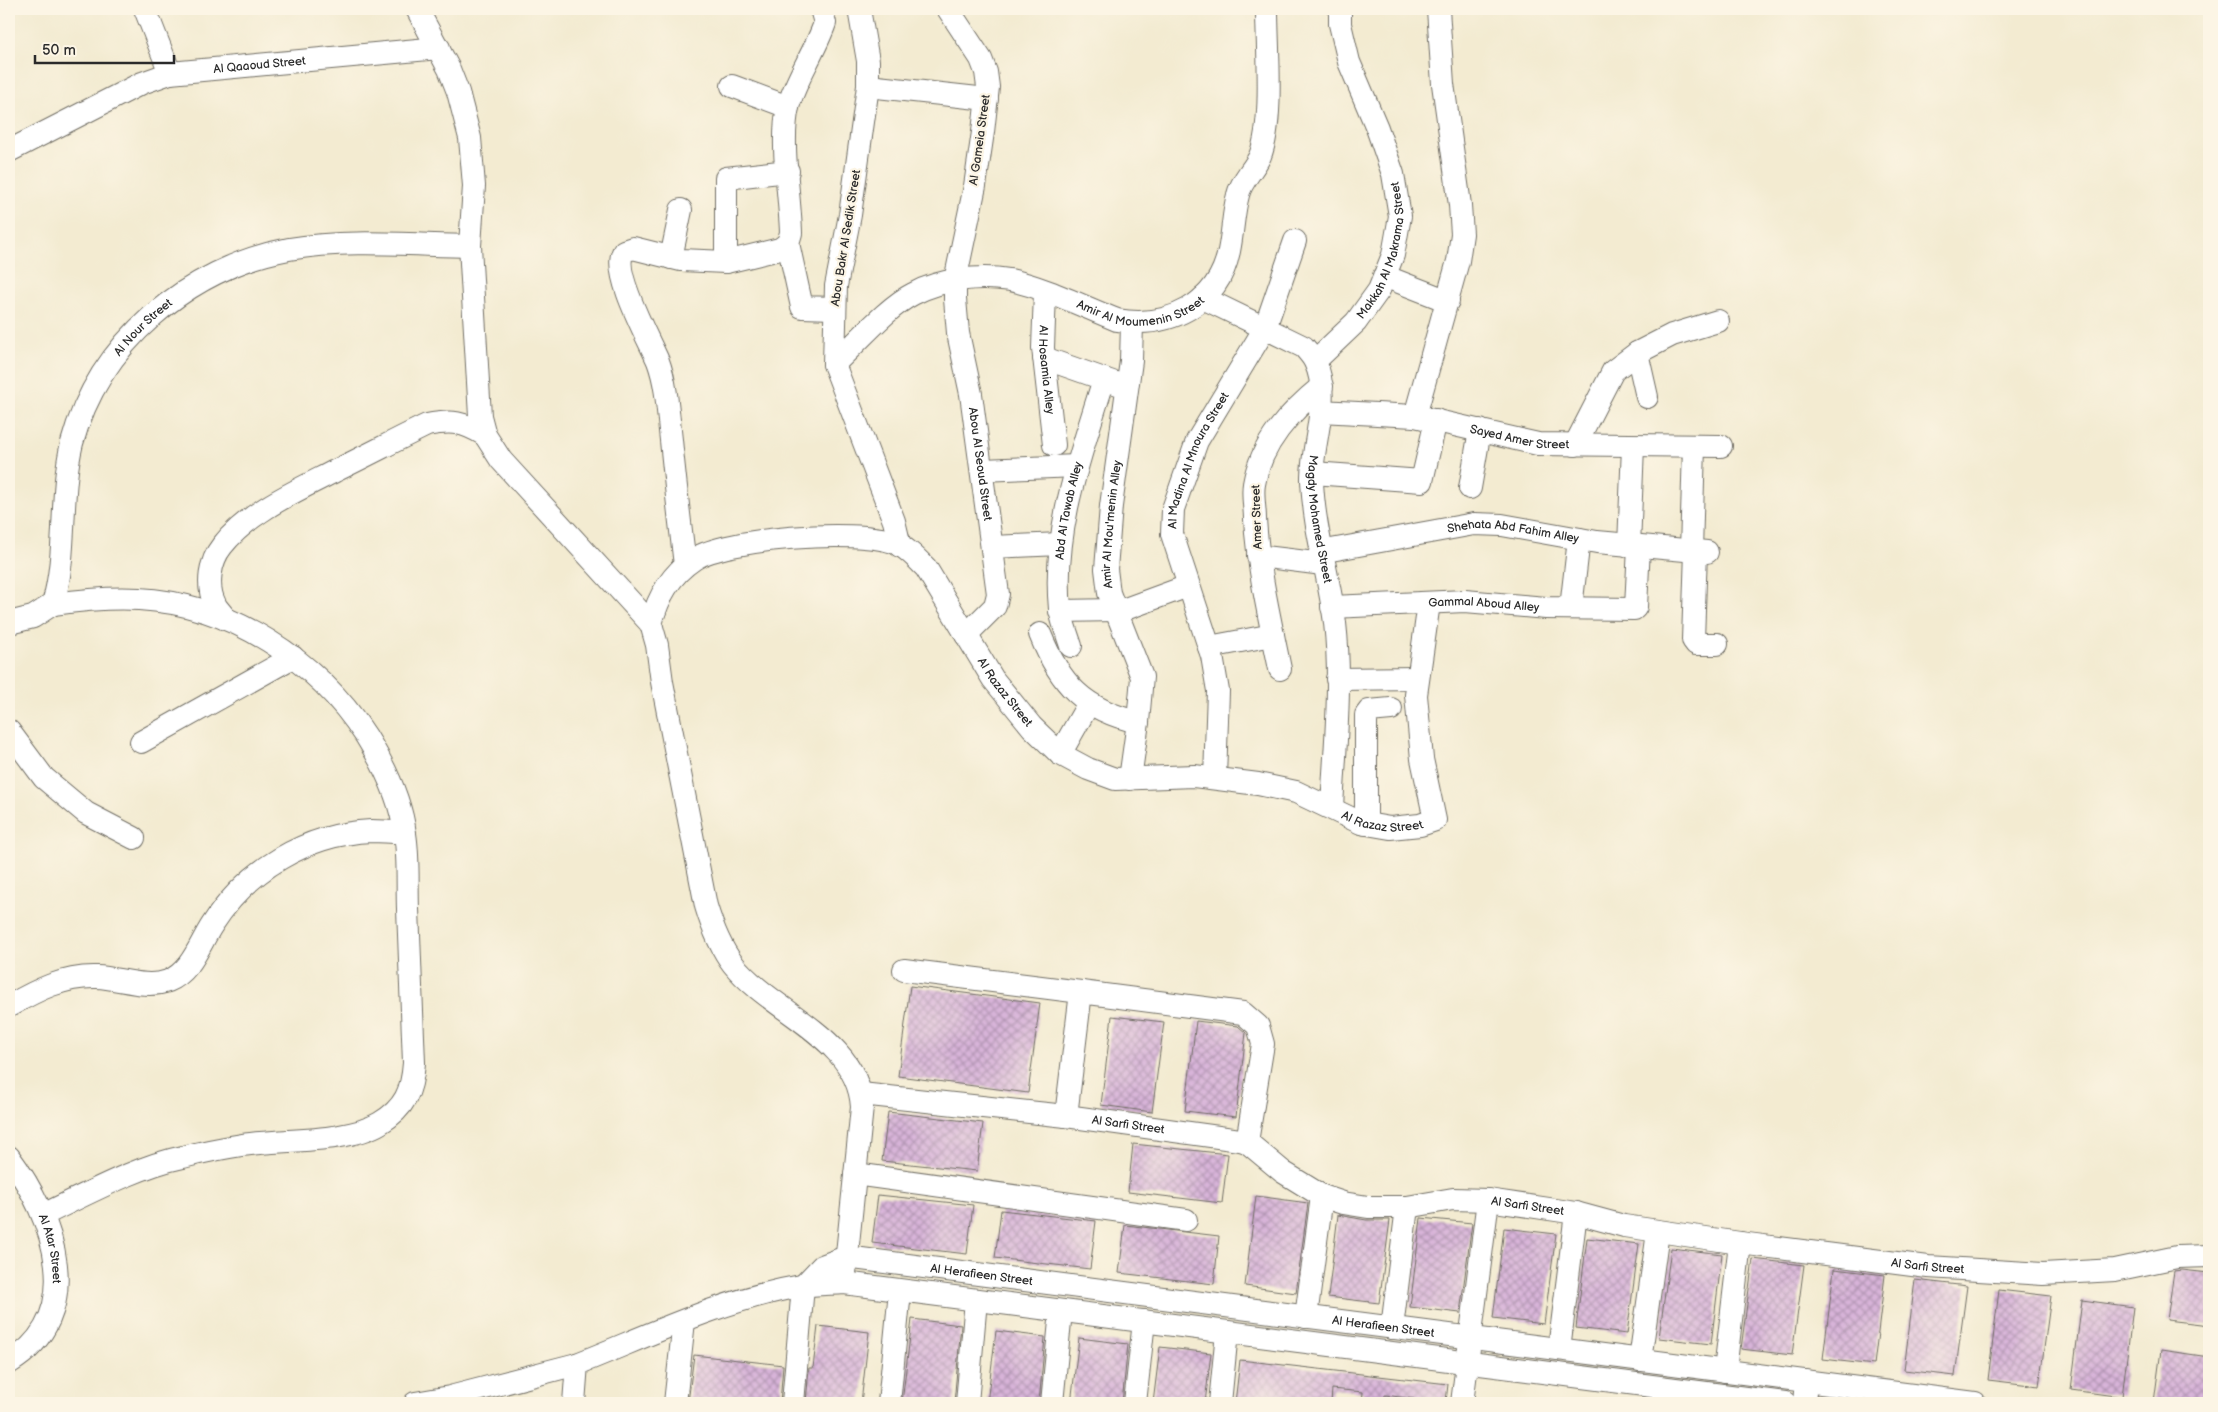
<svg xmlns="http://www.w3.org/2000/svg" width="2218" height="1412" viewBox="0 0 2218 1412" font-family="'Balsamiq Sans',sans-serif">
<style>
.building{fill:url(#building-cross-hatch)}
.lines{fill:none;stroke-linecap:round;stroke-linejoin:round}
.minor-casing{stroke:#716e65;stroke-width:24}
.minor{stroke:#fff;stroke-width:22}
.labels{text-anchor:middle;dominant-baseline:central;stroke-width:4.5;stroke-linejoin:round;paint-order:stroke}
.street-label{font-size:12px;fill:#2b2b2b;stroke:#fcf5e5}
</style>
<defs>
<pattern id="building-cross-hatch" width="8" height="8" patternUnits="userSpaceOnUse" patternTransform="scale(1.25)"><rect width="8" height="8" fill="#d8b4d9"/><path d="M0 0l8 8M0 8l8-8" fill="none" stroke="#af93b0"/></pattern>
</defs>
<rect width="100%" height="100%" fill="#fcf5e5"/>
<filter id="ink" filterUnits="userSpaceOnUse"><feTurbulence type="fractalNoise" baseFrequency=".02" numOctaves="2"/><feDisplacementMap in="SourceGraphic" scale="10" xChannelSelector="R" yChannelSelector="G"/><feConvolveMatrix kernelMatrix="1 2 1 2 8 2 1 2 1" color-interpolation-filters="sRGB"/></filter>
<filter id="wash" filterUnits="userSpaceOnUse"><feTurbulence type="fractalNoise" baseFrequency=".0096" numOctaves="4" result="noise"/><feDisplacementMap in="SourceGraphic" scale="20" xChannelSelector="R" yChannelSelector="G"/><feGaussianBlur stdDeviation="1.12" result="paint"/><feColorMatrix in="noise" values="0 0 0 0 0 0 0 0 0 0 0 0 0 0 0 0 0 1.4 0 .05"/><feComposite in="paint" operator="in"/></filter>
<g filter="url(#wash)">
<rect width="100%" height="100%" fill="#f3ebd1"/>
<g id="blocks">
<!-- building -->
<g class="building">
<path d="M 910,986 L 1040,1003 L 1028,1093 L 898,1076 Z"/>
<path d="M 1112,1016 L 1164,1022 L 1152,1112 L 1101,1105 Z"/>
<path d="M 1196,1021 L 1238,1026 L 1246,1033 L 1236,1117 L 1185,1111 Z"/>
<path d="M 888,1112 L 983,1123 L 977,1171 L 882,1161 Z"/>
<path d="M 1133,1144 L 1228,1154 L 1222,1203 L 1128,1192 Z"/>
<path d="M 878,1195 L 973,1205 L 967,1254 L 872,1243 Z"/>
<path d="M 1256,1196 L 1308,1203 L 1296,1293 L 1245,1286 Z"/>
<path d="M 1001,1210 L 1096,1221 L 1090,1269 L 995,1258 Z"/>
<path d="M 1338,1215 L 1366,1220 L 1390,1220 L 1379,1303 L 1328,1297 Z"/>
<path d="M 1421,1218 L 1472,1223 L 1460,1313 L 1410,1307 Z"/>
<path d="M 1125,1225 L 1219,1236 L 1214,1284 L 1119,1273 Z"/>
<path d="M 1504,1228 L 1556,1234 L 1544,1324 L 1493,1318 Z"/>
<path d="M 1587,1238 L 1639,1244 L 1627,1334 L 1576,1328 Z"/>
<path d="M 1671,1248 L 1722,1254 L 1711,1344 L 1659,1338 Z"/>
<path d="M 1753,1259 L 1804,1265 L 1792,1355 L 1741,1349 Z"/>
<path d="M 1834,1269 L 1885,1275 L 1874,1365 L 1823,1359 Z"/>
<path d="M 2182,1270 L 2209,1273 L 2209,1325 L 2167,1320 L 2174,1271 Z"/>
<path d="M 1915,1280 L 1967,1286 L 1955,1376 L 1904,1370 Z"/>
<path d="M 1999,1290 L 2051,1296 L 2039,1386 L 1988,1380 Z"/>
<path d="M 2082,1300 L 2133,1307 L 2122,1397 L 2071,1390 Z"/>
<path d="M 912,1319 L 961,1325 L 954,1403 L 902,1403 Z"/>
<path d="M 818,1326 L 869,1332 L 861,1403 L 806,1403 L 809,1368 L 813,1368 Z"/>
<path d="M 996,1331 L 1045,1337 L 1039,1403 L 987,1403 Z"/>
<path d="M 1079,1338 L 1128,1344 L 1122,1403 L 1071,1403 Z"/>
<path d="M 1160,1347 L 1211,1353 L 1205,1403 L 1153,1403 Z"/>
<path d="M 2161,1350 L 2209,1357 L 2209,1403 L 2154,1402 Z"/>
<path d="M 694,1355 L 783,1365 L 780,1403 L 688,1403 Z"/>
<path d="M 1240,1360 L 1448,1384 L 1446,1402 L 1433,1401 L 1432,1403 L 1414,1403 L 1414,1399 L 1385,1395 L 1384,1403 L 1362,1403 L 1363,1392 L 1332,1389 L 1331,1403 L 1235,1403 Z"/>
</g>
</g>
</g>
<g filter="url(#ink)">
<use href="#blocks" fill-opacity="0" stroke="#716e65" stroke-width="1"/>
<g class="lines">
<defs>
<g id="minor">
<path d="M 145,9 L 170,73"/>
<path d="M 417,9 L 449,69 L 458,92 L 470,138 L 474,186 L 470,246 L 480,416 L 485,435 L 501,460 L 651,624 L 657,645 L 662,682 L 706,906 C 712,926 720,947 733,964 C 772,1013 858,1038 862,1107 L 844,1283"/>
<path d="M 859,9 L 868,61 L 868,86 L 850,215 L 836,286 L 834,364 L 894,521 L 900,546"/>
<path id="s1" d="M 948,9 L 981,59 L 986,72 L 988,87 L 983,132 L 975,186 L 955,281 L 955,299 L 958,333 L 971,394 L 998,594 L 995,606 L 966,635"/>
<path d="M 732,86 L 788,107"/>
<path d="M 868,86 L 987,99"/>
<path id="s2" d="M 9,151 L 142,83 L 170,73 L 439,48"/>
<path d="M 788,243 L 802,307 L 834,308"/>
<path d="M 671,258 L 681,210"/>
<path d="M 726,262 L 726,178 L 788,171"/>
<path d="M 1384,276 L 1448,301"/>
<path id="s3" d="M 1045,292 L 1043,348 L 1054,445"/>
<path id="s4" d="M 1203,298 L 1304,347 C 1308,352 1313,357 1315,362 C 1332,397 1311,444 1312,481 C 1314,530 1329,575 1335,623 C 1342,684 1335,747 1332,808"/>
<path d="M 1637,353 L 1647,397"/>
<path d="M 1044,358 L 1118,384"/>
<path id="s5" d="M 1315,361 L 1356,322 L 1379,290 L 1393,255 L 1400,216 L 1393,174 L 1377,128 L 1349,62 L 1340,24 L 1340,9"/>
<path id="s6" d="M 834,364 C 856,344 887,307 913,294 C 940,279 980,275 1010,280 C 1044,287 1084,307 1117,320 C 1168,329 1218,305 1229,251 C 1233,232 1233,213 1238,195 C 1241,181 1254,169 1260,156 C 1274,120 1267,49 1267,9"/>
<path id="s7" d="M 1320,411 L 1415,416 L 1538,444 L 1721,446"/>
<path d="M 1415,416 L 1458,261 L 1462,234 L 1460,205 L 1443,84 L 1438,9"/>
<path d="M 1575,445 L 1613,371 L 1637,353 L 1672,335 L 1718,321"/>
<path d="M 983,470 L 1077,466"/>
<path d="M 1313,473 L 1422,481 L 1436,420"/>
<path d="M 1470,488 L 1480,430"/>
<path d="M 1629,546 L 1633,446"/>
<path d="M 993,547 L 1060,544"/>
<path d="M 1691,551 L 1694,446"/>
<path d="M 1696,551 L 1693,640 L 1696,644 L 1717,644"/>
<path id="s8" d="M 1320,552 L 1474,524 L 1502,525 L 1597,542 L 1707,552"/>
<path d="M 1258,556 L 1323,564"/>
<path d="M 685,565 C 680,523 675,481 671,440 C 668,414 667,385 658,361 C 649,340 610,270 624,251 L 633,248 L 681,260 L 726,262 L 780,249 L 788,243 L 791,233 C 790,196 780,142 788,107 C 796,78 815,52 825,23 L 821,9"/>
<path id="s9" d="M 1332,607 L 1465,601 L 1546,608 L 1634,609 L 1636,607 L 1639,547"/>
<path d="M 1571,608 L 1579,539"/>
<path d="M 1060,611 L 1116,610"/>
<path d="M 1117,612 L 1188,586"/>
<path d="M 226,619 C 223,614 217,609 215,604 C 206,586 210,561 222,546 C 248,512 298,490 335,471 C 366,456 396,440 427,425 C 453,420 463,422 485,435"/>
<path id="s10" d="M 9,623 L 33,617 L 53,604 C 68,552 59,496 72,443 C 99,343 188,268 289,249 C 348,239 410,245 470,246"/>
<path id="s11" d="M 651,624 C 658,597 670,575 694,559 C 725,538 857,529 893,542 C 906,547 916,558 926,568 L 993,679 L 1032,727 L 1060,754 L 1088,769 L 1115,779 L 1194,776 L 1258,784 L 1296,792 L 1361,823 L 1390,828 L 1420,825 L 1435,820 L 1422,759 L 1416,695 L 1429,603"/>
<path d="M 1040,634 C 1060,684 1084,710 1138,722"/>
<path id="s12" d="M 1071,646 C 1067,634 1062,621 1060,609 C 1052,530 1081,454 1104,379"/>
<path d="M 1209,647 L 1273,635"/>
<path d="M 1280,669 C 1270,620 1258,569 1255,519 C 1255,508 1252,495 1254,484 C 1261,443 1290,412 1322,386"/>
<path d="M 1337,679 L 1417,678"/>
<path d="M 9,731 L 44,778 L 86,813 L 134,838"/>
<path d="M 141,742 L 293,657"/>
<path d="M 1060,754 L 1089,703"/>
<path id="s13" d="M 1215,778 L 1218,691 L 1212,656 L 1172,534 L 1173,509 L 1197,441 L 1265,328 L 1295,241"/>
<path id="s14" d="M 1130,779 L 1138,722 L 1142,677 L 1109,593 L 1106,569 L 1111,506 L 1131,361 L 1132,323"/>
<path d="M 1366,824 L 1366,715 L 1369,711 L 1391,709"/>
<path d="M 904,970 L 1081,992"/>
<path d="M 9,1006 C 37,990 64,976 97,977 C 120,978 146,989 168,981 C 191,972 199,945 212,925 C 247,870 306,834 371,831 C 382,831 394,832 405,833"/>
<path id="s15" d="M 861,1094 L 1066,1116 L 1240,1140 L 1247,1142 L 1283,1172 L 1322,1196 L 1343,1203 L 1368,1207 L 1407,1207 L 1453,1199 L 1488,1200 L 1576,1213 L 1624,1226 L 1740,1243 L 1928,1267 L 2043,1274 L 2115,1270 L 2177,1257 L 2209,1256"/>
<path d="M 1066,1116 L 1081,992 L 1243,1013 L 1258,1026 L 1263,1044 L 1247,1142"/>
<path id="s16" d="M 9,1157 C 54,1217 89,1315 9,1363"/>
<path d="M 855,1174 L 1186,1220"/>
<path d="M 43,1215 C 85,1195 138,1166 183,1157 C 202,1152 223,1148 242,1145 C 282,1139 347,1143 380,1123 C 405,1108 412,1091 414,1063 C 412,1012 410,960 408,909 C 407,884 409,858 405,834 C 401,800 384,765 366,736 C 317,660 231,604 139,599 C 110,597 82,600 53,604"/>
<path id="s17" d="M 803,1286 L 822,1266 L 846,1257 L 1975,1403"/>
<path d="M 1306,1317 L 1322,1196"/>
<path d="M 1392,1328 L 1407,1207"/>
<path d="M 1559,1349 L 1576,1213"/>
<path d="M 1640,1360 L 1658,1232"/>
<path d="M 1725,1371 L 1740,1243"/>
<path d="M 415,1403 L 450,1397 L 577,1364"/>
<path d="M 574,1403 L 577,1364 C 650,1335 724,1299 801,1286 C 815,1284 830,1284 844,1283 L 1785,1403"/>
<path d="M 675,1403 L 684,1321"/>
<path d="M 793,1403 L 803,1286"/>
<path d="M 889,1403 L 900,1291"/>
<path d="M 967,1403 L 976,1300"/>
<path d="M 1052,1403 L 1061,1311"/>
<path d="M 1135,1403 L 1144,1321"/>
<path d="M 1220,1403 L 1227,1332"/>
<path d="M 1462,1403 L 1488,1200"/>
<path d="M 1804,1403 L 1806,1381"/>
</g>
</defs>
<!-- minor casing -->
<use href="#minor" class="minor-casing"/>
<!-- minor -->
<use href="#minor" class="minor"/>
</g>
</g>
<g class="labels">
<!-- street labels -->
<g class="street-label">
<text stroke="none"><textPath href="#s2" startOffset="269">Al Qaaoud Street</textPath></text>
<text transform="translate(980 140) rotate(-82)">Al Gameia Street</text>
<text transform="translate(846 238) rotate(-81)">Abou Bakr Al Sedik Street</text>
<text stroke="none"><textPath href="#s5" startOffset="135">Makkah Al Makrama Street</textPath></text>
<text stroke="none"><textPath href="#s6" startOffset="344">Amir Al Moumenin Street</textPath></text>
<text stroke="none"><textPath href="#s10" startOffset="349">Al Nour Street</textPath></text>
<text stroke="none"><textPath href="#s3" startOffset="78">Al Hosamia Alley</textPath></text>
<text stroke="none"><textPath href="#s7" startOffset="202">Sayed Amer Street</textPath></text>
<text stroke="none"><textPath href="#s13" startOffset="330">Al Madina Al Mnoura Street</textPath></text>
<text stroke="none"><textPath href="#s1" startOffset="471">Abou Al Seoud Street</textPath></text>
<text stroke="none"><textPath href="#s12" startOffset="138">Abd Al Tawab Alley</textPath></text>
<text transform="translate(1257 517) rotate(-92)">Amer Street</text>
<text stroke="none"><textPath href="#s4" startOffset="290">Magdy Mohamed Street</textPath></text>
<text stroke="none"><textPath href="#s14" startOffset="262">Amir Al Mou'menin Alley</textPath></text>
<text stroke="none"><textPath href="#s8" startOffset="196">Shehata Abd Fahim Alley</textPath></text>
<text stroke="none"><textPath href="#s9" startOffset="152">Gammal Aboud Alley</textPath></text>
<text stroke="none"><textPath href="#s11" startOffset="472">Al Razaz Street</textPath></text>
<text stroke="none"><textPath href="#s11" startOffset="891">Al Razaz Street</textPath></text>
<text stroke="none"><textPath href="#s15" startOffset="269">Al Sarfi Street</textPath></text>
<text stroke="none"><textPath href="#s15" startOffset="690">Al Sarfi Street</textPath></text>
<text stroke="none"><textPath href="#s16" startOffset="102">Al Atar Street</textPath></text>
<text stroke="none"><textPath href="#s15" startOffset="1095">Al Sarfi Street</textPath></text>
<text stroke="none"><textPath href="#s17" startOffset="190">Al Herafieen Street</textPath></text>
<text stroke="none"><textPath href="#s17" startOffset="595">Al Herafieen Street</textPath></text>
</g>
</g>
<!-- margin -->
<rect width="2218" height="1412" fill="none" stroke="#fcf5e5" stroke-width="30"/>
<!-- scale -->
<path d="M35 55v8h139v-8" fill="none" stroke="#2b2b2b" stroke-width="2.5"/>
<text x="42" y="55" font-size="15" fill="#2b2b2b" stroke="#fcf5e5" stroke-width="4" paint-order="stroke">50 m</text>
</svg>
